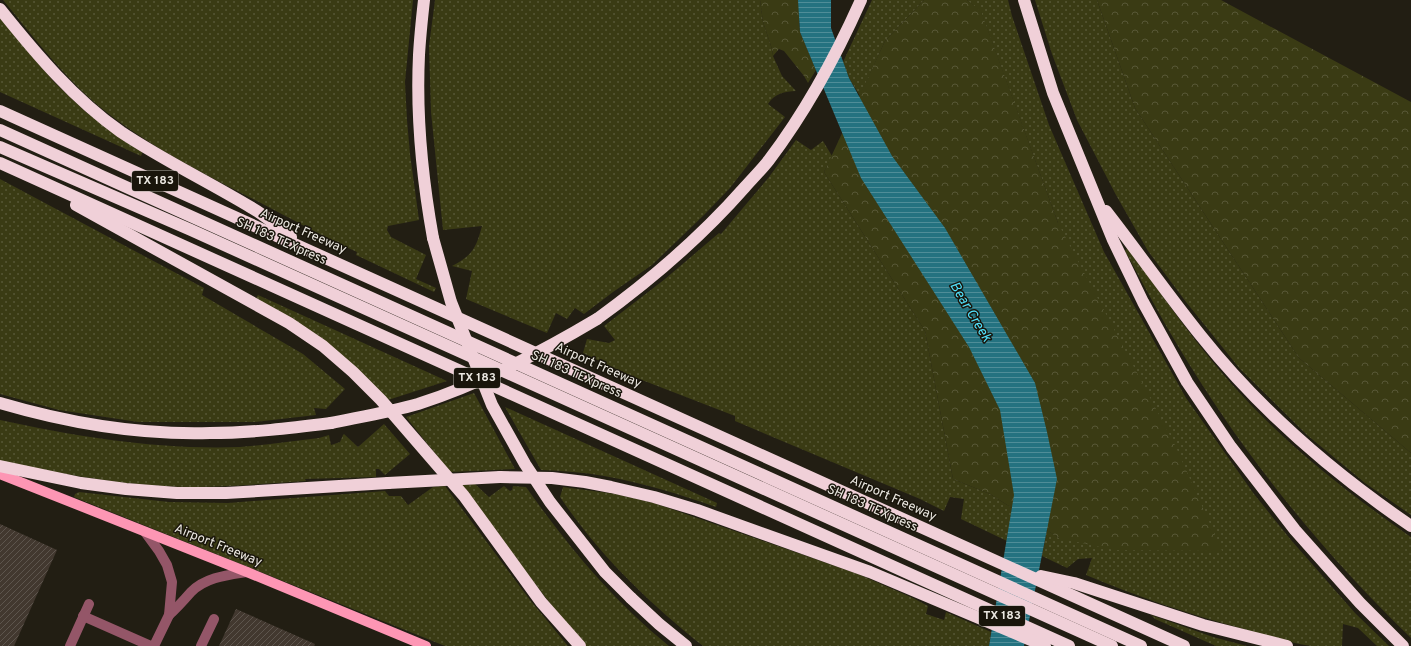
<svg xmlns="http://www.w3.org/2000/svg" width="1411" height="646" viewBox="0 0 1411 646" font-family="Overpass,sans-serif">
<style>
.grass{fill:url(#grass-dots)}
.forest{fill:url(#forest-crowns)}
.water{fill:url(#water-rules)}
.building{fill:url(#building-hatch)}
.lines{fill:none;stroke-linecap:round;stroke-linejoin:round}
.minor{stroke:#945668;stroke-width:10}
.major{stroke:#fd96b4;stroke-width:10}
.highway{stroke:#f0d0d8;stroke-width:12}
.highway-bridge{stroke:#f0d0d8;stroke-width:12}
.labels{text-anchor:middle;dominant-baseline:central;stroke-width:3;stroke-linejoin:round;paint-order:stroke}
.shield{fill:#19150b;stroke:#aba8a0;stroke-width:1}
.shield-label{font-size:12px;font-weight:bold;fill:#eae7e0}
.street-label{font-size:13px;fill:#eae7e0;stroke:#19150b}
.water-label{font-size:14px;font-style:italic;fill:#51e1fc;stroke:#19150b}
</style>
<defs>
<pattern id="grass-dots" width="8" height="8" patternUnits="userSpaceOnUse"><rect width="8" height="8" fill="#3a3b14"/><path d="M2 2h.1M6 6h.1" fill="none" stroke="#575736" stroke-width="1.8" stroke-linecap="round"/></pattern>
<pattern id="forest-crowns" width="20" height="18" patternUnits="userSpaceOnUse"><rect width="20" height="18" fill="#3a3b14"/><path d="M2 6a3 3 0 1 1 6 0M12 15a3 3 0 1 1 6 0" fill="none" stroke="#575736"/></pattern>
<pattern id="water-rules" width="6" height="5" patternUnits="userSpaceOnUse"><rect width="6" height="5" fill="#247280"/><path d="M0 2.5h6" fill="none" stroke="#4f8d98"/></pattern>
<pattern id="building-hatch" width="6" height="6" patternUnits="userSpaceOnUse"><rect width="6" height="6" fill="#42382f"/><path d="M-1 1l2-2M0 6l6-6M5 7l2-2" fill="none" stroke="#5d554d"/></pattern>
</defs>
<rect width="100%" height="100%" fill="#221e13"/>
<!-- grass -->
<g class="grass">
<path d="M 3,0 L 413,0 L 405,82 L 407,120 L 410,154 L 419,220 L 388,226 L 387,230 L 391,237 L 426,255 L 416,279 L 436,288 L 434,292 L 356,255 L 357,252 C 323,237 292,219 259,202 C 208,176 156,150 110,115 C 68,83 36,40 3,0 Z"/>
<path d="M 435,0 L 760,0 L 763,22 L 772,49 L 773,56 L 782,76 L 796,91 C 785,91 774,94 768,104 L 785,117 L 730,188 L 704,215 L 652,265 L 613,292 L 584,314 L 575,308 L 567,319 L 556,313 L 547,333 L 466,299 L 472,271 L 452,266 C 473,255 476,248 482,226 L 443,230 L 431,112 L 429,46 Z"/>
<path d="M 872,0 L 924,0 L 885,41 L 860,96 L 849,78 L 843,62 Z"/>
<path d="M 967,0 L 1008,0 L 1012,16 L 1049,125 L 1104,252 L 1186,398 L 1254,494 L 1291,540 L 1355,613 L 1389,646 L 1377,646 L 1358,628 L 1343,624 L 1342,646 C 1332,646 1321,646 1311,646 C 1287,642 1264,635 1240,628 C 1188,614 1136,596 1086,575 L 1092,558 L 1078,559 L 1067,568 L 1042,556 L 1047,530 L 1059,538 L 1058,223 L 981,12 Z"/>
<path d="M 1035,0 L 1097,0 L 1135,108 L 1299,358 L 1411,453 L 1411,515 L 1365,483 L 1307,435 L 1240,369 L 1186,302 L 1148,251 L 1116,195 L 1077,120 L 1052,54 Z"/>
<path d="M 0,17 L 54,82 L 87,113 L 143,151 L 141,156 L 0,92 Z"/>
<path d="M 796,140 L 811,150 L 823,141 L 832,156 L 824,172 L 925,331 L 953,479 L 990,494 L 1012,508 L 1007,541 L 961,519 L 964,499 L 950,497 L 944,511 L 920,499 L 735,421 L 735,416 L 629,375 L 583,353 L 587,339 L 609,343 L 615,340 L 604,326 L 665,279 L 719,233 L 721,234 L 769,177 Z"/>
<path d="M 0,179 L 204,288 L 202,295 L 303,354 L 345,389 L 326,409 L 314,408 L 316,415 L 255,422 L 138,422 L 59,410 L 0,394 Z"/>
<path d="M 1128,247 C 1171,309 1214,370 1269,423 C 1312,465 1361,502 1411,537 L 1411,638 C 1321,551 1242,453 1178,346 C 1159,315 1143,283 1125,251 Z"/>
<path d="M 258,295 L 447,381 L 388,400 L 256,298 Z"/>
<path d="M 474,393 L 515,469 L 450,472 L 406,417 Z"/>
<path d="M 505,407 L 717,503 L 716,507 C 679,494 643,483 604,476 C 583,472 562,471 541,470 Z"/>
<path d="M 0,420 C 78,437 160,450 240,447 C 266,445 293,441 319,438 L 329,435 L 331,445 L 340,442 L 343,435 L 344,434 L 358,447 L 384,424 L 410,454 L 385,475 L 379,469 L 376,469 L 376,477 L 305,479 L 306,481 C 258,484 210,489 163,486 C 107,483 54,472 0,461 Z"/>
<path d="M 475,484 L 489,497 L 504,486 L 510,491 L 512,490 L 513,486 L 526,487 C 567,545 613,601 669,646 L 585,646 L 568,627 L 460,485 Z"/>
<path d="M 445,486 L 530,600 L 568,646 L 445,646 L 74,497 L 75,494 L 79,492 L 169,502 L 228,503 L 385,491 L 389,496 L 401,496 L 408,505 L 433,487 Z"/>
<path d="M 563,487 L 616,494 L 654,503 L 858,574 L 913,598 L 928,606 L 926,614 L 944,620 L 946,612 L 991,632 L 989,646 L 703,646 C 649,603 599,555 560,497 Z"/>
<path d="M 1151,615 L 1213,637 L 1247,646 L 1216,646 L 1155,619 Z"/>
</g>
<!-- forest -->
<g class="forest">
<path d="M 760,0 L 816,0 L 799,22 L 800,32 L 816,70 L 808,83 L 804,76 L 784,51 L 779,49 L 773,56 L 772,49 L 763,22 Z"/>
<path d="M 924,0 L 967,0 L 981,11 L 1058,223 L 1175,445 L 1222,551 L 1114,550 L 1059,538 L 990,494 L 953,479 L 925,331 L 824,172 L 885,41 Z"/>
<path d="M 1097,0 L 1221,0 L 1411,102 L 1411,453 L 1299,358 L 1135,108 Z"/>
</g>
<!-- water -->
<path class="water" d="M 798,0 L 831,0 L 831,28 L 849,78 L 892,156 L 945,228 L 1035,383 L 1047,432 L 1057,479 L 1024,646 L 989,646 L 1014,495 L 1000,410 L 969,347 L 861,178 L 800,32 Z"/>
<!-- building -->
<g class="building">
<path d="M 0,524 L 57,550 L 14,646 L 0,646 Z"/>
<path d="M 236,609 L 315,644 L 314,646 L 219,646 Z"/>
</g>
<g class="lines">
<!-- minor -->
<g class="minor">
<path d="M 145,532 L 159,551 L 167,565 L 172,582 L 169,615 L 154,646"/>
<path d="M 169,615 C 177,608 184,600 191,592 C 206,577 228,575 247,572"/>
<path d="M 83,616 L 151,646"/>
<path d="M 70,646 L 89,604"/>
<path d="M 201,646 L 214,619"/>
</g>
<!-- major -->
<path class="major" d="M 0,474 L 247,572 L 426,646"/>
<!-- highway -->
<g class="highway">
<path d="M 424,0 C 422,18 420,37 419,55 C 416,117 422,177 433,238"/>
<path d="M 1024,0 L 1053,93 L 1113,240 L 1143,302 L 1187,382 L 1231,447 L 1295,530 L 1360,603 L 1403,646"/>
<path d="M 0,9 C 36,54 74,99 121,132 C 163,160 209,182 252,208 C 266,216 278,227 291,237"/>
<path d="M 0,111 L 1184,646"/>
<path d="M 0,130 L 1141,646"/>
<path d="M 0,147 L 191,230 L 1112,646"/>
<path d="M 0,163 L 1069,646"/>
<path d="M 76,205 L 289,323 L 323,346 L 353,372 L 381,400 L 464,496 L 541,602 L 580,646"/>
<path d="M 1106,211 C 1138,252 1168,295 1201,336 C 1260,410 1333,473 1411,526"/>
<path d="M 597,319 C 651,280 701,237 745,187 C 753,178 762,169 769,160 C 806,111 836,56 861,0"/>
<path d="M 0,403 C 68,423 140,435 210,433 C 251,433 291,428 331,423"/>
<path d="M 0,466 L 81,483 L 126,489 L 177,493 L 226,493 L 388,483"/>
<path d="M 500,477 L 552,478 L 585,482 L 611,487 L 654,497 L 697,510 L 870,572 L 1045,646"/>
<path d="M 1041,576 L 1074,583 L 1203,625 L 1287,646"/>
<path d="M 631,598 L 659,624 L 686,646"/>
</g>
<!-- highway-bridge -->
<g class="highway-bridge">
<path d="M 433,238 L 451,302 L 492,405 L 525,464 L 550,502 L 605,572 L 631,598"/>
<path d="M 331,423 C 360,417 390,412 418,404 C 481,384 540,353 597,319"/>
<path d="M 388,483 L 500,477"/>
</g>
</g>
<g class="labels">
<!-- shield labels -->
<g class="shield">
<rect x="132" y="171" width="46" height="20" rx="3"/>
<rect x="454" y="368" width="46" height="20" rx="3"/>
<rect x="979" y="606" width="46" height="20" rx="3"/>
</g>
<g class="shield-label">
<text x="155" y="181">TX 183</text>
<text x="477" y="378">TX 183</text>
<text x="1002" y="616">TX 183</text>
</g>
<!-- street labels -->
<g class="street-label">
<text transform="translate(303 232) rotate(24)">Airport Freeway</text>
<text transform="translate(281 242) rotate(24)">SH 183 TEXpress</text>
<text transform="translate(598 366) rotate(24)">Airport Freeway</text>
<text transform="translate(576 375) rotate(24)">SH 183 TEXpress</text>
<text transform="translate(893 499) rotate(24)">Airport Freeway</text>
<text transform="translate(872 509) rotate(24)">SH 183 TEXpress</text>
<text transform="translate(218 546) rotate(22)">Airport Freeway</text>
</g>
<!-- water labels -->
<g class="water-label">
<text transform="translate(970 312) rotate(59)">Bear Creek</text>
</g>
</g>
</svg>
